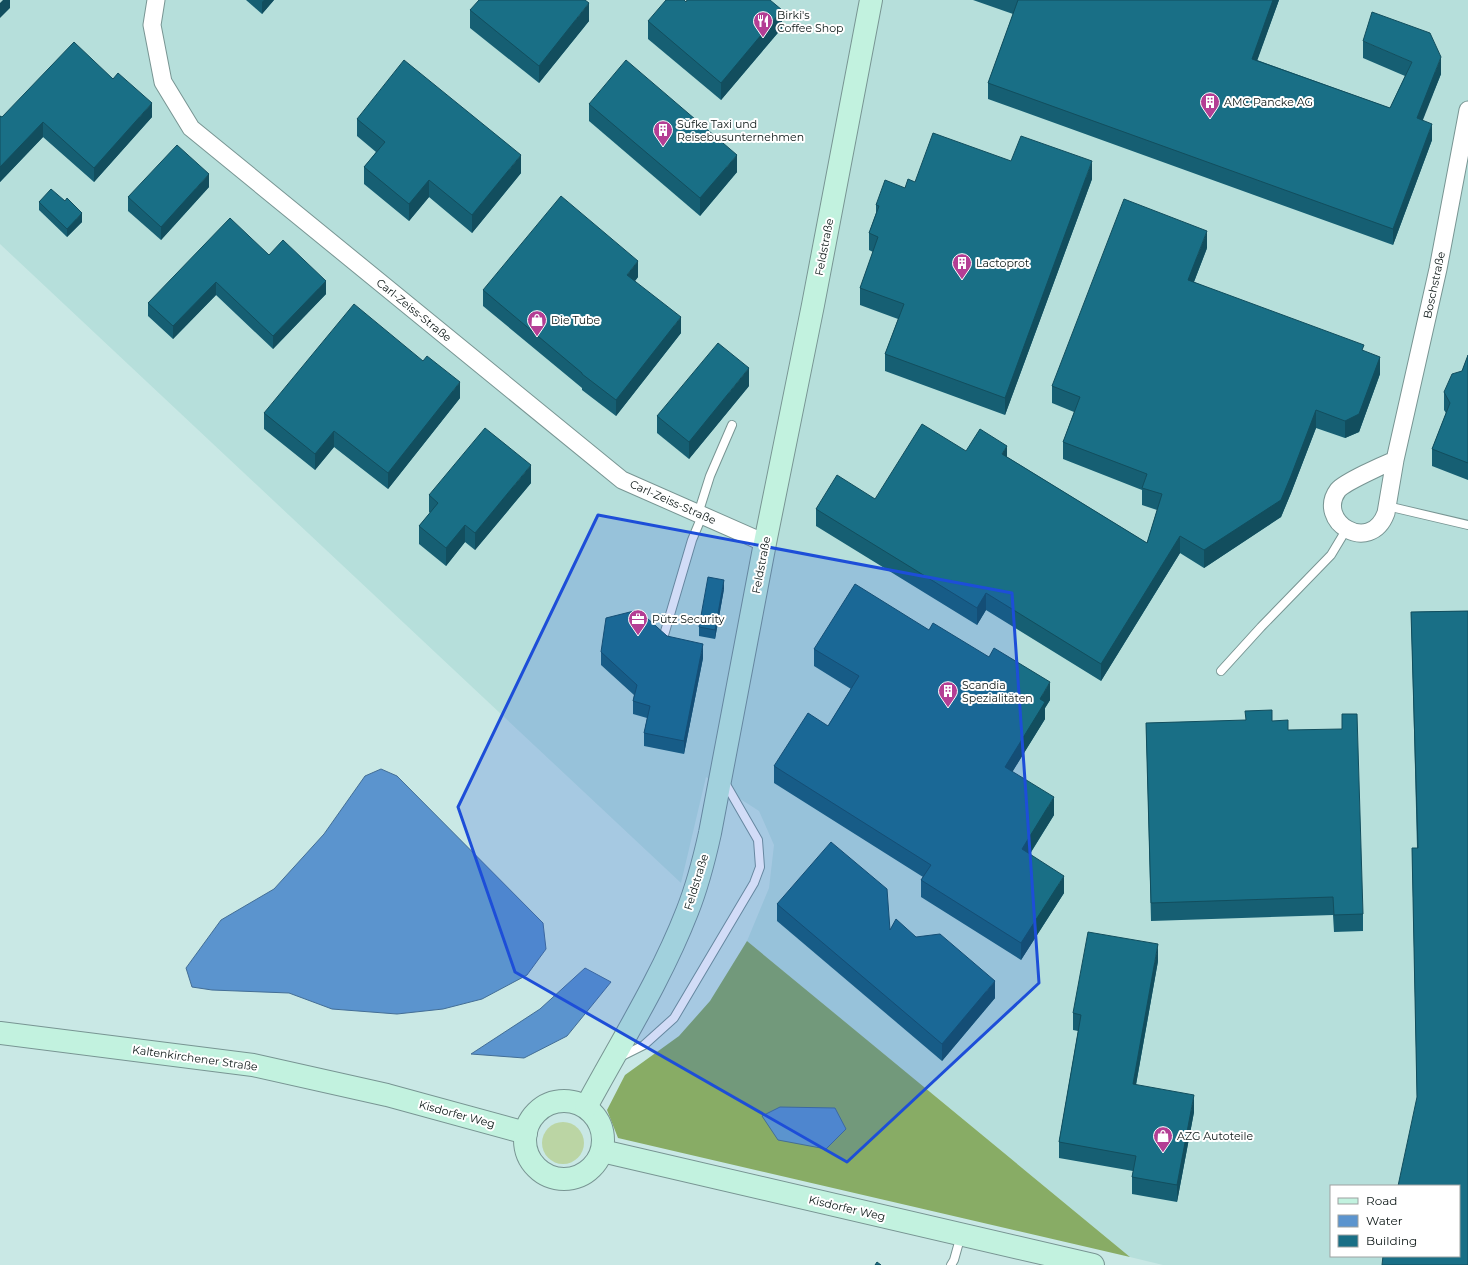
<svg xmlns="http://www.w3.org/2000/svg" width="1468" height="1265" viewBox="0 0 1468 1265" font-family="Montserrat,sans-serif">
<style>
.built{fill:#b6dfdb;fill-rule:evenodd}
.green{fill:#bbd5a4}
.forest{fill:#88ac65}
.water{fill:#5b94ce;stroke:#436e96}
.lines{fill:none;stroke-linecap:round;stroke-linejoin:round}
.lane-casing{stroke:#789593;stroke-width:10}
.street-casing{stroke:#789593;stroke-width:19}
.secondary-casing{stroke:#789593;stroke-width:24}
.lane{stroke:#fff;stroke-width:8}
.street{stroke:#fff;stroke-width:17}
.secondary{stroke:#c2f2df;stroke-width:22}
.wall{fill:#165f73}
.shaded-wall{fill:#124e5e}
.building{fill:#196f86;stroke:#124e5e}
.marked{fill:#1d4ed8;fill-opacity:0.2;stroke:#1d4ed8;stroke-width:3;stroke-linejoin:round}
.labels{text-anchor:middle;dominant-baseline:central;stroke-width:4;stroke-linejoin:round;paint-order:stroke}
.poi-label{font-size:11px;fill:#0b1615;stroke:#fff;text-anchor:start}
.street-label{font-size:11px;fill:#0b1615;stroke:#fff}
</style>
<rect width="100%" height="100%" fill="#c9e8e5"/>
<!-- built -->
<path class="built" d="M 0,0 L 1468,0 L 1468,1265 L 1163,1265 L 1130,1257 L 747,941 L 769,888 L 774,845 L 759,811 L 706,777 L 681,883 L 0,244 ZM 1331,1186 L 1459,1186 L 1459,1256 L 1331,1256 Z"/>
<!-- green -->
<circle class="green" cx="563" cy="1143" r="21"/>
<!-- forest -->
<path class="forest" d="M 747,941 L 1130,1257 L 618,1138 L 607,1110 L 625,1075 L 679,1036 L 710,1001 Z"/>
<!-- water -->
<g class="water">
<path d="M 381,769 L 397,776 L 543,923 L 546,949 L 527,975 L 482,999 L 443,1009 L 397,1014 L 332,1009 L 289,993 L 212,990 L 192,987 L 186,968 L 221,920 L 274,889 L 324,834 L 365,776 Z"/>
<path d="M 585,968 L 611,982 L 567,1036 L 524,1058 L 471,1054 L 540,1009 Z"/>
<path d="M 780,1107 L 835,1108 L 846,1129 L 826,1149 L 778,1140 L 762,1116 Z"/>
</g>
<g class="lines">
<defs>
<g id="lane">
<path d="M 1387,506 L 1468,525"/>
<path d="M 698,514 L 710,476 L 732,425"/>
<path d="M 664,635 L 692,540 L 702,516"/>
<path d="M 1221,671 L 1261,627 L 1331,555 L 1346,530"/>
<path d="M 620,1057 L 644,1045 L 674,1018 L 754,883 L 760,867 L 758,840 L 724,781"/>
<path d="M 951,1265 L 954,1260 L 961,1235"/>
</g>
<g id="street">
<path d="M 156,0 L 152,25 L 163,82 L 191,128 L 622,480 L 765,543"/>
<path d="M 1395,460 C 1383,465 1345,482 1338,490 C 1315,521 1370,556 1386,513 L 1395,460 L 1438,269 L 1468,110"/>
</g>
<g id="secondary">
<path d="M 0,1033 L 253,1065 L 387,1095 L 526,1133"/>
<circle cx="564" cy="1140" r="39"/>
<path d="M 586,1107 C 620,1044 661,979 687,912 C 697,887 704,860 710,833 L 765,543 L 813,305 L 871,0"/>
<path d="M 602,1151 L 1093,1265"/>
</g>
</defs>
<!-- lane casing -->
<use href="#lane" class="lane-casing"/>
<!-- street casing -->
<use href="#street" class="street-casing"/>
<!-- secondary casing -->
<use href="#secondary" class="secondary-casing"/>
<!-- lane -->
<use href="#lane" class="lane"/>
<!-- street -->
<use href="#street" class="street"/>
<!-- secondary -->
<use href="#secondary" class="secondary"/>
</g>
<!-- wall -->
<g class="wall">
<path d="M 246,0 L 274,0 L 262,14 Z"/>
<path d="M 973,0 L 1279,0 L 1257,60 L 1390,108 L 1405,76 L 1363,58 L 1363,41 L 1441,74 L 1422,120 L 1432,140 L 1393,245 L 988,99 L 988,83 L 1013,14 Z"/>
<path d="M 686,2 L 782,28 L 721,100 L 648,39 L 648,21 Z"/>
<path d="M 470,10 L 589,21 L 539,83 L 470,28 Z"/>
<path d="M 589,104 L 737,172 L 700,216 L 589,121 Z"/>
<path d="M 0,116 L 2,117 L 152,117 L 94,182 L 43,137 L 0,182 Z"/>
<path d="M 357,119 L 521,173 L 472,233 L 429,197 L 409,221 L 364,184 L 364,167 L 376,152 L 357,136 Z"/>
<path d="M 1011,161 L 1092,179 L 1005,415 L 885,371 L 885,354 L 898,319 L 860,305 L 860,288 L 873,252 L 869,250 L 869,233 L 876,213 L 876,205 L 915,182 Z"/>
<path d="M 209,187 L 161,240 L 128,211 L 128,197 Z"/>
<path d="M 39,202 L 82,222 L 67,237 L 39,210 Z"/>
<path d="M 1207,248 L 1194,282 L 1364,351 L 1380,374 L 1359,432 L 1345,438 L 1316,428 L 1291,493 L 1281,517 L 1204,568 L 1180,553 L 1101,681 L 986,610 L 977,625 L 816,526 L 816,509 L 875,499 L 966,451 L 1007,457 L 1147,543 L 1157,510 L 1142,505 L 1142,490 L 1063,459 L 1063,442 L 1074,412 L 1052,403 L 1052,386 Z"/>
<path d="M 269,255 L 326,294 L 273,349 L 216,295 L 173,339 L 148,316 L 148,303 Z"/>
<path d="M 638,277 L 635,281 L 681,333 L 616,416 L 582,390 L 582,388 L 483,306 L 483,290 Z"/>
<path d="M 1468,355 L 1468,480 L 1432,466 L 1432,449 L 1446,413 L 1444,410 L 1444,392 L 1462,371 Z"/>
<path d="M 423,361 L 460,398 L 388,489 L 334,447 L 315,470 L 264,429 L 264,413 Z"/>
<path d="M 749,386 L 689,459 L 657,433 L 657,416 Z"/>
<path d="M 531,483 L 475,550 L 465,542 L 446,566 L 419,544 L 419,526 L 430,513 L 429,512 L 429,495 Z"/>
<path d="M 724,589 L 715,639 L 699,636 L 699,627 Z"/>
<path d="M 1468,611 L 1417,1099 L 1412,848 L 1417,848 L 1411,612 Z"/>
<path d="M 929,630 L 1050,700 L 1045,708 L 1045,719 L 1012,772 L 1054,815 L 1030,854 L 1064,893 L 1021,960 L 921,897 L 921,880 L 923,877 L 774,783 L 774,766 L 828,726 L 851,689 L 814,666 L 814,649 Z"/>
<path d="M 667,636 L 703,658 L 684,754 L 644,746 L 644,733 L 647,718 L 633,714 L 633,701 L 634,695 L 601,665 L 601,652 Z"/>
<path d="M 1272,721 L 1288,730 L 1363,914 L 1363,931 L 1334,932 L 1333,915 L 1151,921 L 1146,723 Z"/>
<path d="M 777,904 L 890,930 L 916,937 L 995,998 L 942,1061 L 777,921 Z"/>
<path d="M 1158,961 L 1136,1085 L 1194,1112 L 1177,1202 L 1132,1194 L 1132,1177 L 1133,1171 L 1059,1158 L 1059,1142 L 1078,1031 L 1073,1030 L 1073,1013 Z"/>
</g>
<!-- shaded-wall -->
<g class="shaded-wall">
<path d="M 3,0 L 10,0 L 10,8 L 0,18 L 0,3 Z"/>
<path d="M 264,0 L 274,0 L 262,14 L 262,2 Z"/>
<path d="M 1273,0 L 1279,0 L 1252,75 L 1252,59 Z"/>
<path d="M 589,3 L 589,21 L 539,83 L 539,66 Z"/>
<path d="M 782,10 L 782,28 L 721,100 L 721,83 Z"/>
<path d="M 1441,57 L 1441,74 L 1417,135 L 1417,118 Z"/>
<path d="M 152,103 L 152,117 L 94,182 L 94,168 Z"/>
<path d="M 43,122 L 43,137 L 0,182 L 0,167 Z"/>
<path d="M 1432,124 L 1432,140 L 1393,245 L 1393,229 Z"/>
<path d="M 521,155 L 521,173 L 472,233 L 472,215 Z"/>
<path d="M 737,155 L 737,172 L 700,216 L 700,198 Z"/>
<path d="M 1092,161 L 1092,179 L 1005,415 L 1005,398 Z"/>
<path d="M 209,174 L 209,187 L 161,240 L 161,227 Z"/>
<path d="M 429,180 L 429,197 L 409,221 L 409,204 Z"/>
<path d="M 82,213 L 82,222 L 67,237 L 67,229 Z"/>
<path d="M 1207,231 L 1207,248 L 1188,297 L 1188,280 Z"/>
<path d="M 638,261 L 638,277 L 627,291 L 627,275 Z"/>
<path d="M 326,281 L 326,294 L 273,349 L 273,336 Z"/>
<path d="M 216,282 L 216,295 L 173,339 L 173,326 Z"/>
<path d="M 681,317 L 681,333 L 616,416 L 616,400 Z"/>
<path d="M 1380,357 L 1380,374 L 1359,432 L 1345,438 L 1345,421 Z"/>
<path d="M 749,368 L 749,386 L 689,459 L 689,442 Z"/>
<path d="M 460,382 L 460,398 L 388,489 L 388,473 Z"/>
<path d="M 1316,410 L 1316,428 L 1291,493 L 1281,517 L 1204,568 L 1204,550 Z"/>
<path d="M 334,431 L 334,447 L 315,470 L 315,454 Z"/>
<path d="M 1007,446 L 1007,463 L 1002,454 Z"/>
<path d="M 531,465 L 531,483 L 475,550 L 475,533 Z"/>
<path d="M 465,525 L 465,542 L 446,566 L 446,548 Z"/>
<path d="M 1180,536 L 1180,553 L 1101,681 L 1101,664 Z"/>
<path d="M 724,580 L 724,589 L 715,639 L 715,630 Z"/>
<path d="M 986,593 L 986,610 L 977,625 L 977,608 Z"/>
<path d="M 703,644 L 703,658 L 684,754 L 684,741 Z"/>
<path d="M 1050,682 L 1050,700 L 1045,708 L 1045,719 L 1005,784 L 1005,767 L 1040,699 Z"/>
<path d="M 1054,797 L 1054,815 L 1022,866 L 1022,849 Z"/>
<path d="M 1064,876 L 1064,893 L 1021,960 L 1021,943 Z"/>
<path d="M 1158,944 L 1158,961 L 1133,1101 L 1133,1084 Z"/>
<path d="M 995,981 L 995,998 L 942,1061 L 942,1044 Z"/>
<path d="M 1194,1095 L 1194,1112 L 1177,1202 L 1177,1185 Z"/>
</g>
<!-- building -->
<g class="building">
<path d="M 479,0 L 585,0 L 589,3 L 539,66 L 470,10 Z"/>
<path d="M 666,0 L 684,0 L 686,2 L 687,0 L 770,0 L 782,10 L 721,83 L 648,21 Z"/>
<path d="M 1018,0 L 1273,0 L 1252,59 L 1390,108 L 1412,62 L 1363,41 L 1372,12 L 1430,33 L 1441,57 L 1417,118 L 1432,124 L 1393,229 L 988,83 Z"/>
<path d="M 74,42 L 113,79 L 118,73 L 152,103 L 94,168 L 43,122 L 0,167 L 0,116 L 2,117 Z"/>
<path d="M 404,60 L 521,155 L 472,215 L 429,180 L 409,204 L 364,167 L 385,142 L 357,119 Z"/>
<path d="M 626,60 L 737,155 L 700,198 L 589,104 Z"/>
<path d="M 933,133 L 1011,161 L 1021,136 L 1092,161 L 1005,398 L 885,354 L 904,304 L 860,288 L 878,237 L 869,233 L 879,206 L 876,205 L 885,180 L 905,188 L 908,179 L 915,182 Z"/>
<path d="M 177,145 L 209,174 L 161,227 L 128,197 Z"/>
<path d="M 51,189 L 65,201 L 67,198 L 82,213 L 67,229 L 39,202 Z"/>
<path d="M 561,196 L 638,261 L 627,275 L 681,317 L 616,400 L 582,374 L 582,373 L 483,290 Z"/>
<path d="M 1124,199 L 1207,231 L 1188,280 L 1364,345 L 1362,350 L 1380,357 L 1359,414 L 1345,421 L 1316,410 L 1291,476 L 1281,500 L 1204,550 L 1180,536 L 1101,664 L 986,593 L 977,608 L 816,509 L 837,475 L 875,499 L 922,424 L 966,451 L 980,429 L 1007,446 L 1002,454 L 1147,543 L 1162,494 L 1142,488 L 1147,474 L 1063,442 L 1080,397 L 1052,386 Z"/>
<path d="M 230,218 L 269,255 L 283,240 L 326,281 L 273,336 L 216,282 L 173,326 L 148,303 Z"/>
<path d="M 354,304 L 423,361 L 427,356 L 460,382 L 388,473 L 334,431 L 315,454 L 264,413 Z"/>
<path d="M 718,343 L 749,368 L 689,442 L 657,416 Z"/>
<path d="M 1468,355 L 1468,463 L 1432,449 L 1450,403 L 1444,392 L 1452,374 L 1462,371 Z"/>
<path d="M 485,428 L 531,465 L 475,533 L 465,525 L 446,548 L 419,526 L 438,503 L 429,495 Z"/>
<path d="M 708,577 L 724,580 L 715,630 L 699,627 Z"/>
<path d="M 855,584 L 929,630 L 933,623 L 989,657 L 994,648 L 1050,682 L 1040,699 L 1045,702 L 1005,767 L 1054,797 L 1022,849 L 1064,876 L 1021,943 L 921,880 L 931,865 L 774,766 L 808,713 L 828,726 L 859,676 L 814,649 Z"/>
<path d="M 638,610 L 667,636 L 703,644 L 684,741 L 644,733 L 650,706 L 633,701 L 637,685 L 601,652 L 606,618 Z"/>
<path d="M 1468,611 L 1468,1265 L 1382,1265 L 1383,1256 L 1459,1256 L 1459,1186 L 1398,1186 L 1417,1097 L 1412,848 L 1418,848 L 1411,612 Z"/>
<path d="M 1272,710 L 1272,721 L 1288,720 L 1288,730 L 1342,729 L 1342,714 L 1357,714 L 1363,914 L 1334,915 L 1333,897 L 1151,903 L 1146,723 L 1246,720 L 1245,711 Z"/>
<path d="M 831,842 L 887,889 L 890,930 L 896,919 L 916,937 L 940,934 L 995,981 L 942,1044 L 777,904 Z"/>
<path d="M 1088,932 L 1158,944 L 1133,1084 L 1194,1095 L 1177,1185 L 1132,1177 L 1136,1156 L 1059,1142 L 1081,1015 L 1073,1013 Z"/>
<path d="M 877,1262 L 881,1265 L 875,1265 Z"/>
</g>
<!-- marked area -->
<path class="marked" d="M 598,515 L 1012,593 L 1039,983 L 847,1162 L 515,972 L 458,807 Z"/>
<!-- icons -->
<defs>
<symbol id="restaurant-pin" viewBox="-11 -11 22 30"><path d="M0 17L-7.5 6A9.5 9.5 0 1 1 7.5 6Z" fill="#b43e94" stroke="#fff"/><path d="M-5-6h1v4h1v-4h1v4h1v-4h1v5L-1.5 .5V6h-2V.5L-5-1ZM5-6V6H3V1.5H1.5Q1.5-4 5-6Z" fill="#fff"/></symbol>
<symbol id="building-pin" viewBox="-11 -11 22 30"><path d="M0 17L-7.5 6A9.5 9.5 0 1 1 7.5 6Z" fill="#b43e94" stroke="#fff"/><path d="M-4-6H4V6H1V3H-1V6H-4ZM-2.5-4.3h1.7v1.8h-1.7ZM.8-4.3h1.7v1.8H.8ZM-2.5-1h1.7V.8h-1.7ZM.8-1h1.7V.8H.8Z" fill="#fff"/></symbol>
<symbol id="shop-pin" viewBox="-11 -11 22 30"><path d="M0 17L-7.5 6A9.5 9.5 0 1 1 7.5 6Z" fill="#b43e94" stroke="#fff"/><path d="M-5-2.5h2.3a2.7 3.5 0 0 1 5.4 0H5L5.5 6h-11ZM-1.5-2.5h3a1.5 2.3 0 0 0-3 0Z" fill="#fff"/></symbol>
<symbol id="office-pin" viewBox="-11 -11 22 30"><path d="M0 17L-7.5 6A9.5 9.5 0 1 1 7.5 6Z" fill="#b43e94" stroke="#fff"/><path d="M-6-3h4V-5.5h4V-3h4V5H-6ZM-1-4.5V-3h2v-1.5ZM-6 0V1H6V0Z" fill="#fff"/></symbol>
</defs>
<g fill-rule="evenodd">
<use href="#restaurant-pin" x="752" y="10" width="22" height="30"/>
<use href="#building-pin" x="1199" y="91" width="22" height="30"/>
<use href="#building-pin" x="652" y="119" width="22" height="30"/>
<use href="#building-pin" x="951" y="252" width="22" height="30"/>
<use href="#shop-pin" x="526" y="309" width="22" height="30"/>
<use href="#office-pin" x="627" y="608" width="22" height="30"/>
<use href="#building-pin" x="937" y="680" width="22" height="30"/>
<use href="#shop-pin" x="1152" y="1125" width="22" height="30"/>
</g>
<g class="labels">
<!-- poi labels -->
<g class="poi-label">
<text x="777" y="15">Birki's<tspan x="777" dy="13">Coffee Shop</tspan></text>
<text x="1224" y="102">AMC Pancke AG</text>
<text x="677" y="124">Süfke Taxi und<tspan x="677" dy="13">Reisebusunternehmen</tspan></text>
<text x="976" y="263">Lactoprot</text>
<text x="551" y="320">Die Tube</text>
<text x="652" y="619">Pütz Security</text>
<text x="962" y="685">Scandia<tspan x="962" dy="13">Spezialitäten</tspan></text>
<text x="1177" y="1136">AZG Autoteile</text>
</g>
<!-- street labels -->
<g class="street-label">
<text transform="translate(824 247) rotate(-79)">Feldstraße</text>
<text transform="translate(1434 285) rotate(-78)">Boschstraße</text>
<text transform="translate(414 310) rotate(39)">Carl-Zeiss-Straße</text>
<text transform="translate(673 502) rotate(24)">Carl-Zeiss-Straße</text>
<text transform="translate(761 565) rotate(-79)">Feldstraße</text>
<text transform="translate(696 882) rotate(-73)">Feldstraße</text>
<text transform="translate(195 1058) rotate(8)">Kaltenkirchener Straße</text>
<text transform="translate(457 1114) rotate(15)">Kisdorfer Weg</text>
<text transform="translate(847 1208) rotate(13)">Kisdorfer Weg</text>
</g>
</g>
<!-- legend -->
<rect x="1330" y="1185" width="130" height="72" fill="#ffffff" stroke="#9da2a1"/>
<rect x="1338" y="1198" width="20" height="6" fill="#c2f2df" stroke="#9da2a1"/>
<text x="1366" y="1205" font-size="12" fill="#0b1615">Road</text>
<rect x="1338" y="1215" width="20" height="12" fill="#5b94ce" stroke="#9da2a1"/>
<text x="1366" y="1225" font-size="12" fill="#0b1615">Water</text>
<rect x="1338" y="1235" width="20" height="12" fill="#196f86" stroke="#9da2a1"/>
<text x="1366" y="1245" font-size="12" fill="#0b1615">Building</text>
</svg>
